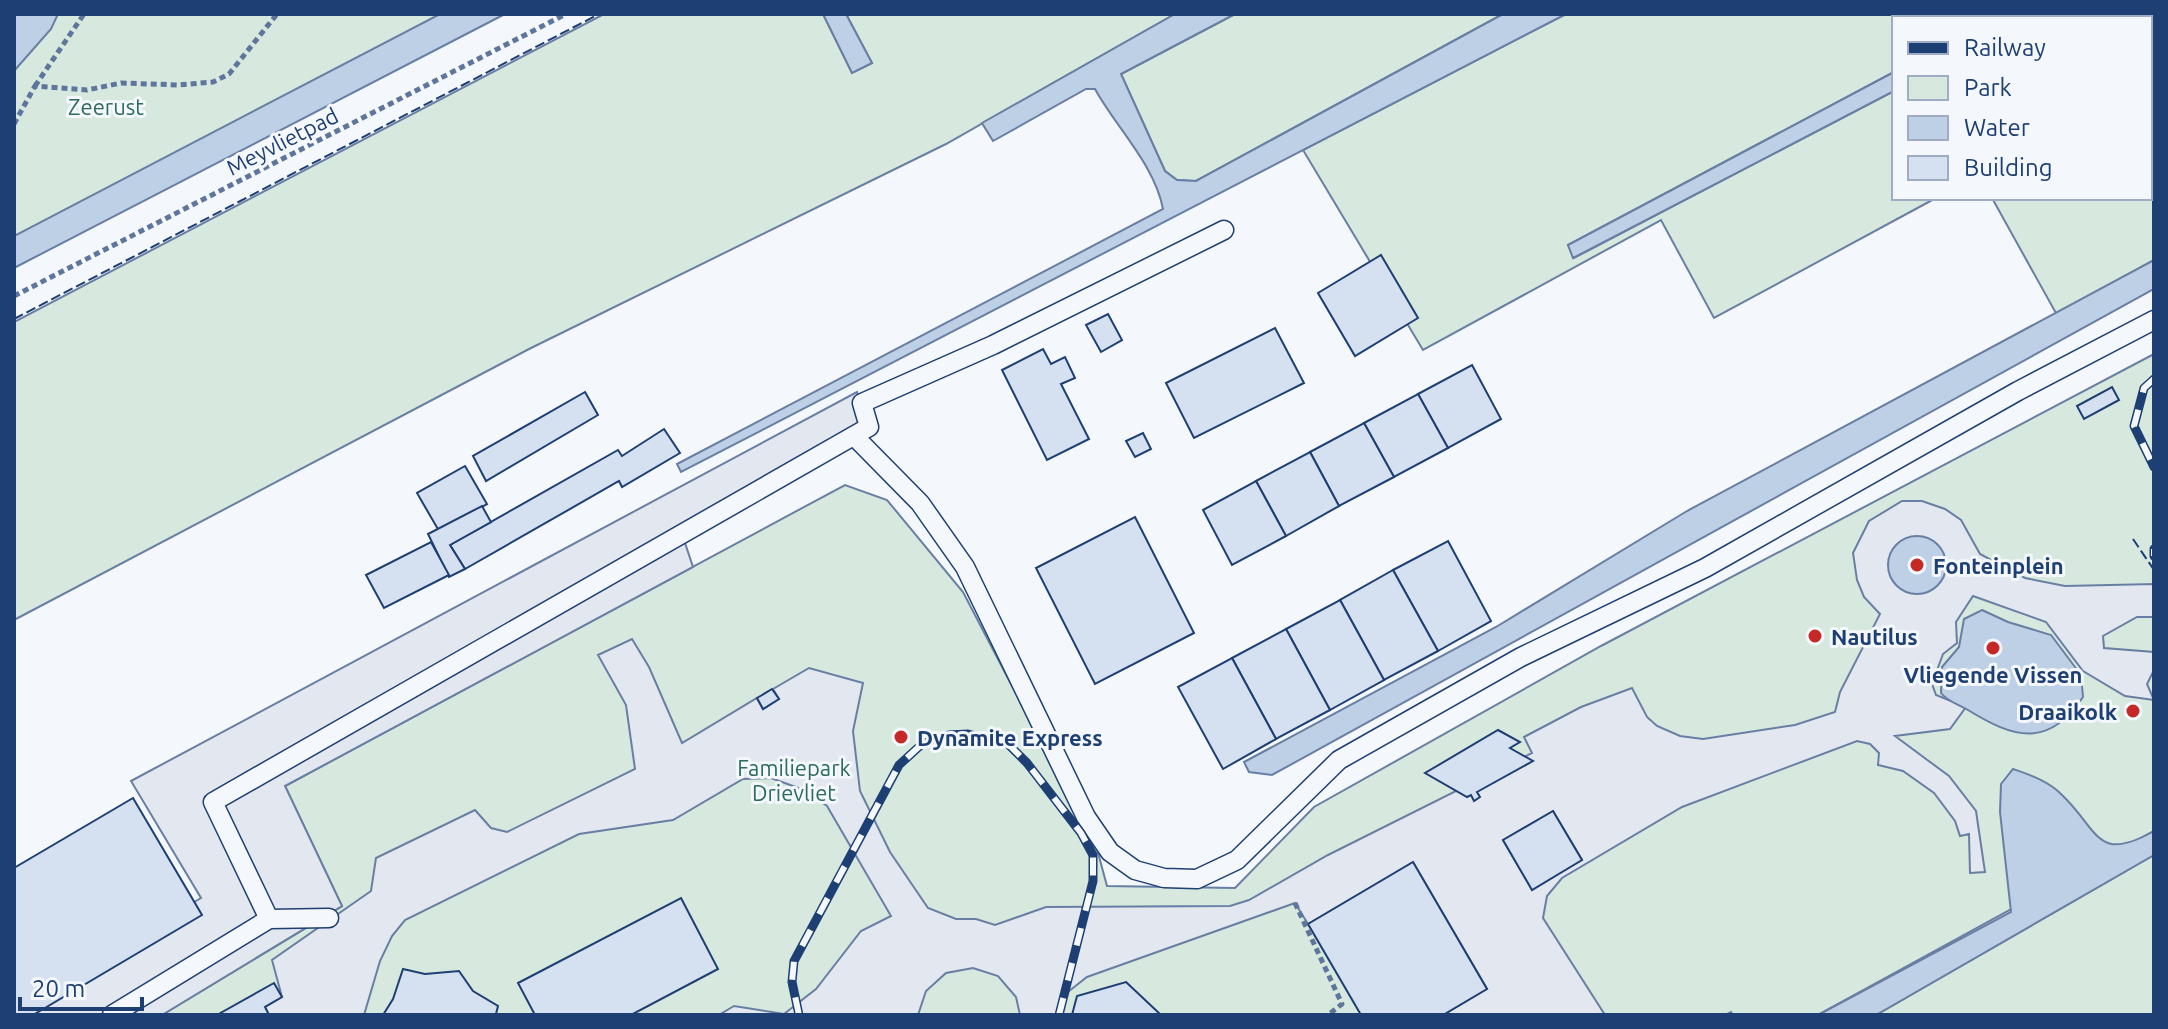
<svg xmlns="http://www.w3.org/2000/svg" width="2168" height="1029" viewBox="0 0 2168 1029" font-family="Ubuntu,sans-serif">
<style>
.green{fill:#d7e8df;stroke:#687fa3;stroke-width:2}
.parking{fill:#e3e8f0;stroke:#687fa3;stroke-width:2;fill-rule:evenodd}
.water{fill:#bed0e5;stroke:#687fa3;stroke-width:2}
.building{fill:#d5e0f0;stroke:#1d3f73;stroke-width:2}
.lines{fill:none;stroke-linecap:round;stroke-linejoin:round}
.lane-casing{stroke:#1d3f73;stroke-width:21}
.path{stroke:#5e769c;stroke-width:5;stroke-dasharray:6 4;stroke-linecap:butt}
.lane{stroke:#f4f7fb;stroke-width:18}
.rail-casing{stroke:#1d3f73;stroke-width:9}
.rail{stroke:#f4f7fb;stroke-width:6;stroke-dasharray:18;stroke-linecap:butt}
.fence{stroke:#1d3f73;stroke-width:2;stroke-dasharray:10 4;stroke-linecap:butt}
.poi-dot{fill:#c62828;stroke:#f4f7fb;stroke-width:3}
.labels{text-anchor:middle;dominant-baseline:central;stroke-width:6;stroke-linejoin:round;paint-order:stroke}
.park-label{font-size:22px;fill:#2c6c60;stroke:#f4f7fb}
.street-label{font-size:22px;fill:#1d3f73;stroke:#f4f7fb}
.poi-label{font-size:22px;font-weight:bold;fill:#1d3f73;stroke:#f4f7fb;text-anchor:start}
</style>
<rect width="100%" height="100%" fill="#f4f7fb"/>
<!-- green -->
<g class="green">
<path d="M 14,14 L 479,14 L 14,259 Z"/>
<path d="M 604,14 L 823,14 L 852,73 L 872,63 L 846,14 L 1175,14 L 946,144 L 529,349 L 14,620 L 14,322 Z"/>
<path d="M 1235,14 L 1503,14 L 1196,181 L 1177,180 L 1165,171 L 1121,74 Z"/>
<path d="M 1566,14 L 2003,14 L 1996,18 L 1894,18 L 1894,72 L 1568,245 L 1574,258 L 1894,91 L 1894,198 L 1936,198 L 1714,318 L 1661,220 L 1423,350 L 1303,150 Z"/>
<path d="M 2041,14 L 2154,14 L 2154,260 L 2057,315 L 1992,198 L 2150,198 L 2150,18 L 2034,18 Z"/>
<path d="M 2154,354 L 2154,831 L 1818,1015 L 1733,1015 L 1731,1012 L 1725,1015 L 162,1015 L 342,906 L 285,786 L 845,485 L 887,500 L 963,592 L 1097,849 L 1107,886 L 1235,888 L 1314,807 L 1601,646 Z"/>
<path d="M 2154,855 L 2154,1015 L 1876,1015 Z"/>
</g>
<!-- parking -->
<g class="parking">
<path d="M 857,392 L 869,427 L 682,534 L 693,567 L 285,786 L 342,906 L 162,1015 L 14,1015 L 14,1009 L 201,898 L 131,781 Z"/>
<path d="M 1902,501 L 1922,501 L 1945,509 L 1961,520 L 1980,554 L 2025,578 L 2065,586 L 2154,584 L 2154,617 L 2137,617 L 2103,636 L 2104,648 L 2154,652 L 2154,670 L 2147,684 L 2154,700 L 2125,696 L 2083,671 L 2046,622 L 1973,596 L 1956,622 L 1957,643 L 1943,654 L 1932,684 L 1936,695 L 1966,707 L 1950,729 L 1895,736 L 1949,776 L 1976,811 L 1985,872 L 1970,873 L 1969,834 L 1960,836 L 1955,821 L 1934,793 L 1903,771 L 1878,765 L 1879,753 L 1870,744 L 1857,741 L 1682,807 L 1562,878 L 1547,896 L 1543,918 L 1605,1015 L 1443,1015 L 1487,989 L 1413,862 L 1308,924 L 1295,903 L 1087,977 L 1064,995 L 1056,1015 L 1020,1015 L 1016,997 L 998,976 L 973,968 L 946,973 L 926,991 L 918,1015 L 719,1015 L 734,1006 L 784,1014 L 816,989 L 861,931 L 891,916 L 827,806 L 804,790 L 771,778 L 743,779 L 673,820 L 579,834 L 405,920 L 392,936 L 380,961 L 364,1015 L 269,1015 L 265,1007 L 282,997 L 272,960 L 371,891 L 376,858 L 475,810 L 491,828 L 507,832 L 635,769 L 626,705 L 598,655 L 632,639 L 649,667 L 682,743 L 757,698 L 763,709 L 779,699 L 773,689 L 809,668 L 863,683 L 853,731 L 860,791 L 890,852 L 928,908 L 956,919 L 976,919 L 995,925 L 1046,907 L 1230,906 L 1249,900 L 1328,855 L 1532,753 L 1524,737 L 1581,707 L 1632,688 L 1647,717 L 1657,726 L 1680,736 L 1703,739 L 1795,725 L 1835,712 L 1840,692 L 1880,614 L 1864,597 L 1857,580 L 1853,553 L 1869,521 ZM 1553,811 L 1582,860 L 1532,889 L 1503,840 Z"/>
</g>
<!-- water -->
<g class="water">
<path d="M 14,14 L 58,14 L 51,29 L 14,71 Z"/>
<path d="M 440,14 L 505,14 L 14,268 L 14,236 Z"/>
<path d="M 823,14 L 846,14 L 872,63 L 852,73 Z"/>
<path d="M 1175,14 L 1235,14 L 1121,74 L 1165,171 L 1177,180 L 1196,181 L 1503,14 L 1566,14 L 681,472 L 677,464 L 1163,209 C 1155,165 1115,126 1095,89 L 1086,89 L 993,141 L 982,123 Z"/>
<path d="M 1894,72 L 1894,91 L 1573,258 L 1568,245 Z"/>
<path d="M 2154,260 L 2154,289 L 1272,775 L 1249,772 L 1244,762 L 1496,627 L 1687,511 Z"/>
<circle cx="1917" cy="565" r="29"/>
<path d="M 1982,610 L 2008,622 L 2051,635 L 2081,675 L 2083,697 C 2048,750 2012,737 1968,710 C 1958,704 1948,702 1941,693 L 1942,667 L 1959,647 L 1964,619 Z"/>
<path d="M 2013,769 C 2030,775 2049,781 2062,795 C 2099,830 2096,864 2154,831 L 2154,855 L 1876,1015 L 1818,1015 L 2011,912 L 2000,812 L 2001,784 Z"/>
</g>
<!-- building -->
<g class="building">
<path d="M 1381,255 L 1418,318 L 1355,356 L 1318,293 Z"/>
<path d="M 1108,314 L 1122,340 L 1101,352 L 1086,325 Z"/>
<path d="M 1275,328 L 1304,383 L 1194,438 L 1166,383 Z"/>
<path d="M 1043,349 L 1051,364 L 1065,357 L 1075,378 L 1061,384 L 1089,439 L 1047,460 L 1002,370 Z"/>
<path d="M 1472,365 L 1501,419 L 1448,448 L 1418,394 Z"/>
<path d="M 2112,387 L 2119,400 L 2084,419 L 2077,406 Z"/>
<path d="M 585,392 L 598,415 L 486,481 L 473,456 Z"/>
<path d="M 1418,394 L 1448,448 L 1394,477 L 1364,423 Z"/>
<path d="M 1364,423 L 1394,477 L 1339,506 L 1310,452 Z"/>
<path d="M 664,429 L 680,453 L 622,487 L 619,481 L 465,569 L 450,545 L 618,450 L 622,456 Z"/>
<path d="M 1143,433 L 1151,449 L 1135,457 L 1126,441 Z"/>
<path d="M 1310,452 L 1339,506 L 1286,536 L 1256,481 Z"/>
<path d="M 465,466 L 487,504 L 439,531 L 417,493 Z"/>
<path d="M 1256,481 L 1286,536 L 1232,565 L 1203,510 Z"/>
<path d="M 482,506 L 491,522 L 450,545 L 465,569 L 449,577 L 428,534 Z"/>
<path d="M 1135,517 L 1194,633 L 1095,684 L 1036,568 Z"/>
<path d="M 1448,541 L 1491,621 L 1438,651 L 1393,570 Z"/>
<path d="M 431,542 L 449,575 L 384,608 L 366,575 Z"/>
<path d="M 1393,570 L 1438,651 L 1384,680 L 1340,600 Z"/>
<path d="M 1340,600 L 1384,680 L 1330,710 L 1286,629 Z"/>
<path d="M 1286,629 L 1330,710 L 1276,739 L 1232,658 Z"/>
<path d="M 1232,658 L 1276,739 L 1223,769 L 1178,687 Z"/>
<path d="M 772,689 L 779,699 L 763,709 L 757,698 Z"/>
<path d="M 1498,730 L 1520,742 L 1510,748 L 1533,761 L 1477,792 L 1480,797 L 1474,801 L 1471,795 L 1467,797 L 1425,773 Z"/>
<path d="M 133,798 L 202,915 L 33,1015 L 14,1015 L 14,868 Z"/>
<path d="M 1553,811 L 1582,860 L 1532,890 L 1503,840 Z"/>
<path d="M 1413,862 L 1487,989 L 1443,1015 L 1361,1015 L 1308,924 Z"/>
<path d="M 681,898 L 718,969 L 631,1015 L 535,1015 L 518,983 Z"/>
<path d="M 403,969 L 425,974 L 459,971 L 473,991 L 498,1006 L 496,1014 L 383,1015 L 393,999 Z"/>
<path d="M 1126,982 L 1161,1015 L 1072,1015 L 1077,996 Z"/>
<path d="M 274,983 L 282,997 L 265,1007 L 269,1015 L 217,1015 Z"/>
</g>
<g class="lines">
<defs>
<g id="lane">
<path d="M 854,436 L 920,503 L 965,567 L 1086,817 L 1110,852 L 1135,870 L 1164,878 L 1197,879 L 1237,860 L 1339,760 L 1521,657 L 1705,568 L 2018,391 L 2154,320"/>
<path d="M 269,919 L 213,802 L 869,427 L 862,403 L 993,345 L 1224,230"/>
<path d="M 112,1015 L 269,919 L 329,918"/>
</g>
</defs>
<!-- lane casing -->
<use href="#lane" class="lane-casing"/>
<!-- path -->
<g class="path">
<path d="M 35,86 L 84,14"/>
<path d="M 14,124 L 35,86 L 87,90 L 121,83 L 179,85 L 213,82 L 229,74 L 277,14"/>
<path d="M 14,296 L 566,14"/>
<path d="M 1295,903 L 1342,1004 L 1328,1015"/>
</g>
<!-- lane -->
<use href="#lane" class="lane"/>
<defs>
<g id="rail">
<path d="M 2154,379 L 2144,388 L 2134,426 L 2154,467"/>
<path d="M 2154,549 L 2154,556"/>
<path d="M 799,1015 L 792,982 L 794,961 L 899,765 L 922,744 L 949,735 L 968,734 L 1008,744 L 1027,763 L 1081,833 L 1093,855 L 1093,881 L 1059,1015"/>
</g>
</defs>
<!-- rail casing -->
<use href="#rail" class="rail-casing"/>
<!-- rail -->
<use href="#rail" class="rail"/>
<!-- fence -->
<g class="fence">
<path d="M 14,319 L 599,14"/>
<path d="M 2133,539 L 2154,570"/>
</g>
</g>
<!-- markers -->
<g class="poi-dot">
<circle cx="1917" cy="565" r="8"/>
<circle cx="1815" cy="636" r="8"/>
<circle cx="1993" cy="648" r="8"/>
<circle cx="2133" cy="711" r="8"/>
<circle cx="901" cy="737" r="8"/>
</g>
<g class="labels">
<!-- park labels -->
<g class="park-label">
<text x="106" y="106">Zeerust</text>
<text x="794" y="767">Familiepark<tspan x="794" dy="25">Drievliet</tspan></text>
</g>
<!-- street labels -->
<g class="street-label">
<text transform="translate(282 141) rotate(-27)">Meyvlietpad</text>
</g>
<!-- poi labels -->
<g class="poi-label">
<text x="1933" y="565">Fonteinplein</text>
<text x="1831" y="636">Nautilus</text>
<text x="1993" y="674" text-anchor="middle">Vliegende Vissen</text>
<text x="2117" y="711" text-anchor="end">Draaikolk</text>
<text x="917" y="737">Dynamite Express</text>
</g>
</g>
<!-- border -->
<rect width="2168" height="1029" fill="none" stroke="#1d3f73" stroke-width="32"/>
<!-- legend -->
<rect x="1892" y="16" width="260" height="184" fill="#f4f7fb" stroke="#9eadc5" stroke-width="2"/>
<rect x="1908" y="42" width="40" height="12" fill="#1d3f73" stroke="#9eadc5" stroke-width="2"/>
<text x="1964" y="56" font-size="24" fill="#1d3f73">Railway</text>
<rect x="1908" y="76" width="40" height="24" fill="#d7e8df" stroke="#9eadc5" stroke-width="2"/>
<text x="1964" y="96" font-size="24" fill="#1d3f73">Park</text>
<rect x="1908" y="116" width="40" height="24" fill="#bed0e5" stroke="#9eadc5" stroke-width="2"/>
<text x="1964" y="136" font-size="24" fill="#1d3f73">Water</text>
<rect x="1908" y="156" width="40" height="24" fill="#d5e0f0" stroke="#9eadc5" stroke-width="2"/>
<text x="1964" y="176" font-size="24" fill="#1d3f73">Building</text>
<!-- scale -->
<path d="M20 997v12h122v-12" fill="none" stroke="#1d3f73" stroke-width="4"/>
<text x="32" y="997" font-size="24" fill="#1d3f73" stroke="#f4f7fb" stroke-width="6" paint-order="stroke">20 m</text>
</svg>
